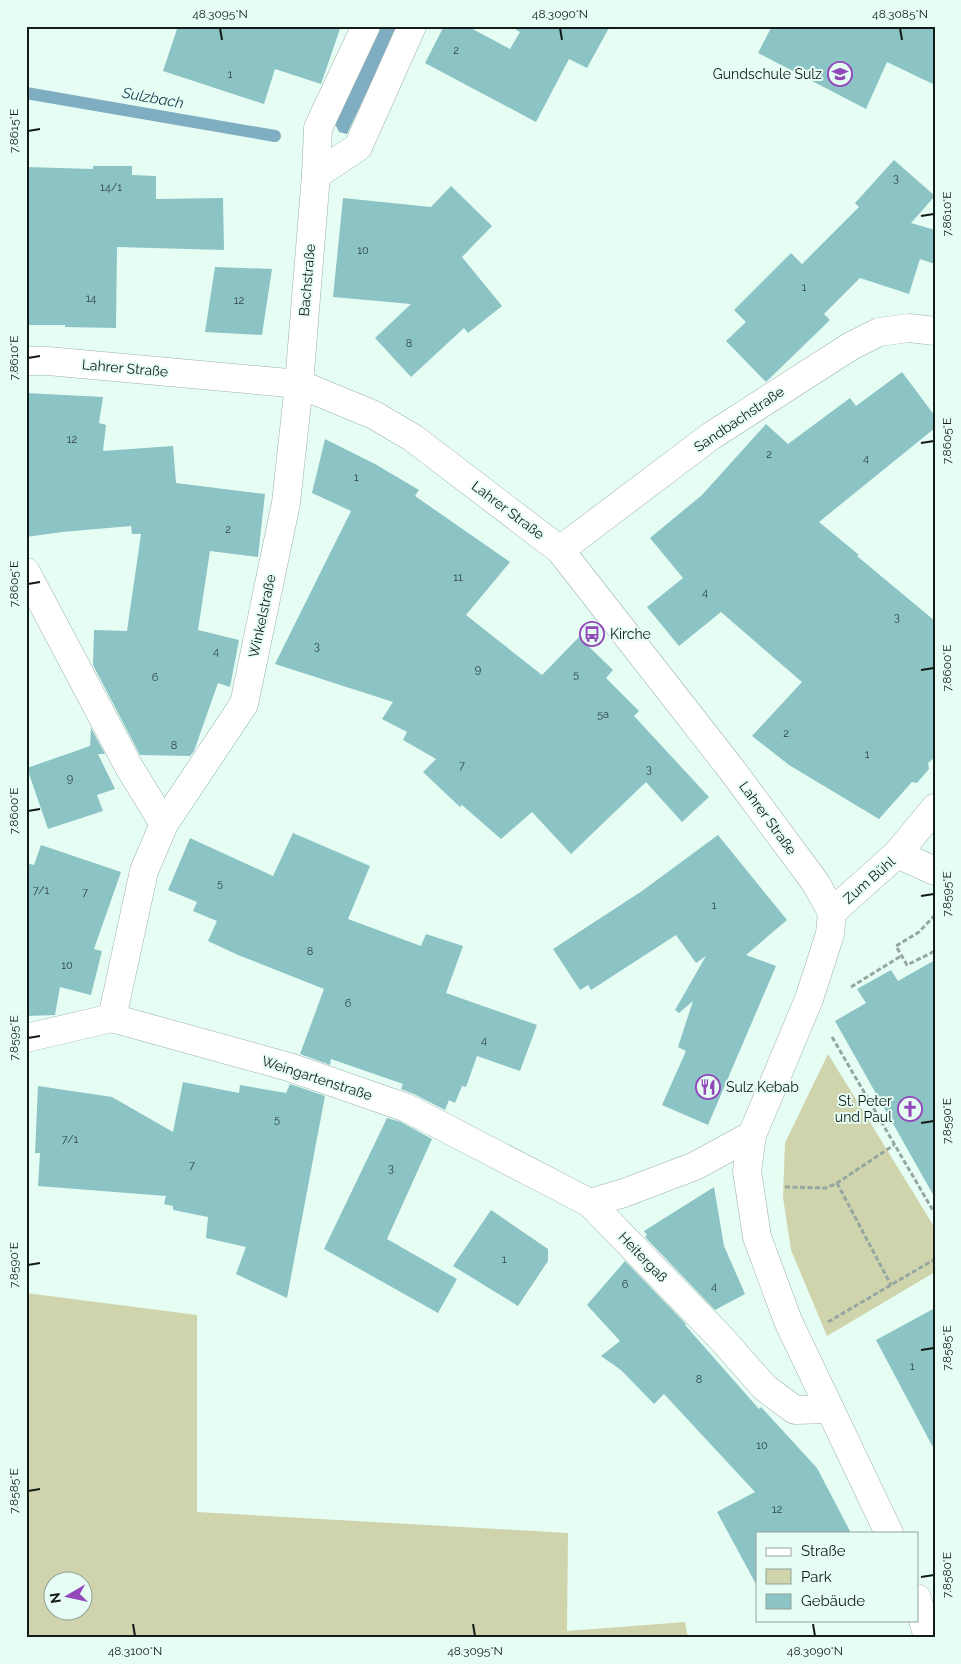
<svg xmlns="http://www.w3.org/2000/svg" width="961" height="1664" viewBox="0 0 961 1664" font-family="Raleway,sans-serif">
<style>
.green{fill:#cfd4ac;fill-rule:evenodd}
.water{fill:#7fadc2}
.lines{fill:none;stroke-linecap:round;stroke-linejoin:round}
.stream{stroke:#7fadc2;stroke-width:12}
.building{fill:#8cc3c5}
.minor-casing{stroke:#9cb1a9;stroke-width:29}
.path{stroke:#95a7a0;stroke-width:3;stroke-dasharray:5 2.5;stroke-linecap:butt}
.minor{stroke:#fff;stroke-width:28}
.ticks{fill:none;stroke:#131b18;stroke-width:2}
.labels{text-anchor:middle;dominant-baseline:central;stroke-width:4;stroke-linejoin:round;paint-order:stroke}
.number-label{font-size:11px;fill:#314543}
.poi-label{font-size:14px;fill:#131b18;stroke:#e6fdf4;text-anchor:end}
.street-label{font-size:14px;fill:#131b18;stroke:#e6fdf4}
.water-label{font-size:15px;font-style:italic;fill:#163f4f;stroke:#e6fdf4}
.neatline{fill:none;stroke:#131b18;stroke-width:2}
.ticks-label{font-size:12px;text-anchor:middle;fill:#131b18}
</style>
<rect width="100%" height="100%" fill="#e6fdf4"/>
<!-- green -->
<g class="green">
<path d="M 828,1054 L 935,1228 L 935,1272 L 827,1336 L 791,1250 L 783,1197 L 785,1143 Z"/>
<path d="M 26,1293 L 197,1315 L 197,1512 L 568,1533 L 567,1631 L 685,1622 L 688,1638 L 26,1638 ZM 52,1582 L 82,1582 L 82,1612 L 52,1612 Z"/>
</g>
<!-- water -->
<path class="water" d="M 378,26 L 398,26 L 347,134 L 339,132 L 334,122 Z"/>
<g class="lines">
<!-- stream -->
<path class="stream" d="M 26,93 L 275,136"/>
</g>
<!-- building -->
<g class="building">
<path d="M 178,26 L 341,26 L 321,84 L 275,69 L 264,104 L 163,71 Z"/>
<path d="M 444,26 L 467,26 L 510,49 L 520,32 L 510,26 L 610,26 L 587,68 L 569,59 L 536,122 L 425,63 Z"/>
<path d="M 772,26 L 935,26 L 935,85 L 887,62 L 866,109 L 758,53 Z"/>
<path d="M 894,160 L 935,196 L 911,223 L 935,230 L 935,264 L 920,259 L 909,294 L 860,278 L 824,314 L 830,320 L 766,382 L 726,341 L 746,322 L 734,310 L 791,253 L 802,264 L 859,207 L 855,203 Z"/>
<path d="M 93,166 L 132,166 L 132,175 L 156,176 L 156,199 L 223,198 L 224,250 L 117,247 L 116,328 L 65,327 L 65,325 L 26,325 L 26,167 L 93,169 Z"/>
<path d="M 451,186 L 492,226 L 462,257 L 502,306 L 468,333 L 464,328 L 411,377 L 375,338 L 411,304 L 333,297 L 343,198 L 431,207 Z"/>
<path d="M 215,267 L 272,269 L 262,335 L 205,332 Z"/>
<path d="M 902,372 L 935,416 L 935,428 L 819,522 L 859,555 L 857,556 L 935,621 L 935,757 L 928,763 L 929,769 L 917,783 L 912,782 L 879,819 L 789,765 L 752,736 L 802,682 L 721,612 L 679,646 L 647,607 L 683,578 L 650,538 L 702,495 L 766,424 L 788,444 L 850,398 L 856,406 Z"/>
<path d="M 26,393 L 103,397 L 99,423 L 106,425 L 103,451 L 173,446 L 176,483 L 265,494 L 258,557 L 210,551 L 198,630 L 239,640 L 230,687 L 218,683 L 194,751 L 190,756 L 140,755 L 93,665 L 94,630 L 127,631 L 141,534 L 132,534 L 131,526 L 62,532 L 26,537 Z"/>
<path d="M 325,439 L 375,464 L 419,490 L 415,496 L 510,562 L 466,615 L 542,675 L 579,637 L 613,670 L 606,678 L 639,711 L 634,716 L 709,797 L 682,822 L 646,782 L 571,854 L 532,812 L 501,839 L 462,805 L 460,807 L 423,772 L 436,759 L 403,740 L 407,732 L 382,719 L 393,702 L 275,664 L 351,511 L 312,493 Z"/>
<path d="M 91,728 L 105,754 L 98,754 L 115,789 L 97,795 L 103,811 L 48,829 L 27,768 L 90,746 Z"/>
<path d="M 293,833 L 370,866 L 348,919 L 421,946 L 426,934 L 463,946 L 446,993 L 537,1025 L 520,1071 L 477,1056 L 466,1087 L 462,1086 L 455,1103 L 449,1100 L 445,1110 L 414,1094 L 401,1089 L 403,1084 L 331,1059 L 330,1065 L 300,1054 L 324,989 L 238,955 L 208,941 L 217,921 L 193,911 L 197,902 L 168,890 L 190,838 L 273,876 Z"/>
<path d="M 718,835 L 787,920 L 746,955 L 776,966 L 708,1125 L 662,1105 L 686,1051 L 678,1047 L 693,1001 L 679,1013 L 675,1010 L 706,956 L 696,963 L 676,935 L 591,990 L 588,985 L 580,990 L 553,949 L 642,891 Z"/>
<path d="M 41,845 L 121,872 L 94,949 L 102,951 L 91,995 L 60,987 L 55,1015 L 26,1016 L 26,863 L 34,865 Z"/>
<path d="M 935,960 L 935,1198 L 835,1021 L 866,1003 L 857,989 L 891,970 L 898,981 Z"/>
<path d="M 183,1082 L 239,1093 L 240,1085 L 286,1093 L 290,1084 L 325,1096 L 287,1298 L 236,1274 L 246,1247 L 206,1238 L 208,1217 L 173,1210 L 173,1206 L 164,1204 L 166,1196 L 38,1186 L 40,1153 L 35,1153 L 38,1086 L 112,1097 L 173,1132 Z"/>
<path d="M 387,1118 L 401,1122 L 432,1139 L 387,1239 L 457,1279 L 438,1313 L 324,1249 Z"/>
<path d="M 714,1187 L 724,1246 L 745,1294 L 715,1310 L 645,1237 L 647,1235 L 644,1231 Z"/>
<path d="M 491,1210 L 548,1249 L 548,1261 L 518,1306 L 453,1266 Z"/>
<path d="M 625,1261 L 686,1324 L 685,1325 L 759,1409 L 761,1407 L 817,1468 L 851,1533 L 757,1533 L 757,1586 L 717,1512 L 755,1492 L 664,1394 L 654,1404 L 621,1370 L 601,1356 L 620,1341 L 587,1305 Z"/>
<path d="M 935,1308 L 935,1451 L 876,1340 Z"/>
</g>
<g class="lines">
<defs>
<g id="minor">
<path d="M 316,175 L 358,147 L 412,26"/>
<path d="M 26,361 L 48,361 L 299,384 L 374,415 L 413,438 L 560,550 L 732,770 L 815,882 L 832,912"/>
<path d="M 560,550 L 711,436 L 851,346 L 879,332 L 909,328 L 935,331"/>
<path d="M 26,572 L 129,767 L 164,824"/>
<path d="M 897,854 L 935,871"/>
<path d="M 832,912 L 830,934 L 809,999 L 752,1135 L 747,1171 L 757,1237 L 788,1321 L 889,1533"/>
<path d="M 832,912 L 897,854 L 935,808"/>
<path d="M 112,1018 L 144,871 L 164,824 L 244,704 L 286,503 L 299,384 L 316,175 L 318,128 L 366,26"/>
<path d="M 26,1038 L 112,1018 L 289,1067 L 407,1108 L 590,1203 L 722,1339 L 765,1388 L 795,1410 L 830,1409"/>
<path d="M 590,1203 L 624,1193 L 695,1166 L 752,1135"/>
<path d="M 917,1598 L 928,1638"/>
</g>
</defs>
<!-- minor casing -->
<use href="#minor" class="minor-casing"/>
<!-- path -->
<g class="path">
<path d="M 935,915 L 919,932 L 896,946 L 907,965 L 935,951"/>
<path d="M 851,987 L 901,956"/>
<path d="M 832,1037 L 935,1214"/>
<path d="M 837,1183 L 891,1285"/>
<path d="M 785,1187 L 826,1188 L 837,1183 L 894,1145"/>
<path d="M 828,1322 L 935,1259"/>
</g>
<!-- minor -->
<use href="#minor" class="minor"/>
</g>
<!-- ticks -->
<path class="ticks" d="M 220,28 L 222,40M 560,28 L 562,40M 900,28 L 902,40M 28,131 L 40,129M 921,216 L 934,214M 28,358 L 40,356M 921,443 L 934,441M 28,584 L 40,582M 921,670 L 934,668M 28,811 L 40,809M 921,896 L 934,894M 28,1038 L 40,1036M 921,1123 L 934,1121M 28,1265 L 40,1263M 921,1350 L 934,1348M 28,1491 L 40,1489M 921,1577 L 934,1575M 133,1624 L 135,1636M 473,1624 L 475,1636M 813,1624 L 815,1636"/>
<!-- icons -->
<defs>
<symbol id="school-ring" viewBox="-11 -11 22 22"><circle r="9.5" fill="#e6fdf4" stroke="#9348ba" stroke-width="1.5"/><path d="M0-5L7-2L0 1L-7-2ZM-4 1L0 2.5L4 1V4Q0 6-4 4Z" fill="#9348ba"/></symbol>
<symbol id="bus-ring" viewBox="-11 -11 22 22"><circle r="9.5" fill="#e6fdf4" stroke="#9348ba" stroke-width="1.5"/><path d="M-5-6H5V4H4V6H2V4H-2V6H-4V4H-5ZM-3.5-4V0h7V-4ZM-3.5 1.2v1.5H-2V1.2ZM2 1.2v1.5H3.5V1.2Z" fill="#9348ba"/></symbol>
<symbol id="restaurant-ring" viewBox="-11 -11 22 22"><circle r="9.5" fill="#e6fdf4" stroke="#9348ba" stroke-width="1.5"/><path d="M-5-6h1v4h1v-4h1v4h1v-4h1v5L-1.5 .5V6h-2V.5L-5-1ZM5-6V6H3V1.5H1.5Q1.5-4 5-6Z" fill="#9348ba"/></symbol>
<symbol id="church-ring" viewBox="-11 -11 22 22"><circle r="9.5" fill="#e6fdf4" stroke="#9348ba" stroke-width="1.5"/><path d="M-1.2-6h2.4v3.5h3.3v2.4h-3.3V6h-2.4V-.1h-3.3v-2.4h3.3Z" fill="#9348ba"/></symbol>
</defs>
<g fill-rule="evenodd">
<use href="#school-ring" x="826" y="60" width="28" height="28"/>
<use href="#bus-ring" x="578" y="620" width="28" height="28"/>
<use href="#restaurant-ring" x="694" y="1073" width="28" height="28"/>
<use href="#church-ring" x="896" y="1095" width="28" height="28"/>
</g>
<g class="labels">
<!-- number labels -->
<g class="number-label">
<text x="456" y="50">2</text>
<text x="230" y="74">1</text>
<text x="896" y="178">3</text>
<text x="111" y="187">14/1</text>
<text x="363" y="250">10</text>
<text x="804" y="287">1</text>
<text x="91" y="298">14</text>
<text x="239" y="300">12</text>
<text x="409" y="343">8</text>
<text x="72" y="439">12</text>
<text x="769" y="454">2</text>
<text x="866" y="458">4</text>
<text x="356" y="477">1</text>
<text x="228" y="529">2</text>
<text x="458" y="577">11</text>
<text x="705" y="592">4</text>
<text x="897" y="617">3</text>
<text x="317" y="646">3</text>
<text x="216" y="651">4</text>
<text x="478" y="669">9</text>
<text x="576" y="674">5</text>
<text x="155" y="677">6</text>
<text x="603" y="714">5a</text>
<text x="786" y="733">2</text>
<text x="174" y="745">8</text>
<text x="867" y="754">1</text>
<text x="462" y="765">7</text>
<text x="649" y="769">3</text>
<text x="70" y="778">9</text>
<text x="220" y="883">5</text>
<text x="41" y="890">7/1</text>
<text x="85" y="892">7</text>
<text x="714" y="905">1</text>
<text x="310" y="951">8</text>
<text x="67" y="965">10</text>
<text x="348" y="1003">6</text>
<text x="484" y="1040">4</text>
<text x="277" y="1119">5</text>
<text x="70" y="1139">7/1</text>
<text x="192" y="1165">7</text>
<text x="391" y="1168">3</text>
<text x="504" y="1259">1</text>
<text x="625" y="1284">6</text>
<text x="714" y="1286">4</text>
<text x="912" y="1366">1</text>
<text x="699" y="1379">8</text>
<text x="762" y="1445">10</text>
<text x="777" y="1509">12</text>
</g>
<!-- poi labels -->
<g class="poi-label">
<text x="822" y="74">Gundschule Sulz</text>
<text x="610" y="634" text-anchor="start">Kirche</text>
<text x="726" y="1087" text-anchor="start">Sulz Kebab</text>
<text x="892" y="1101">St. Peter<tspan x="892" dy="16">und Paul</tspan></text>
</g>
<!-- street labels -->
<g class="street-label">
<text transform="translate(307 280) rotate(-85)">Bachstraße</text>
<text transform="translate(125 368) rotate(5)">Lahrer Straße</text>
<text transform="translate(739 419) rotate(-34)">Sandbachstraße</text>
<text transform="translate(508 510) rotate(37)">Lahrer Straße</text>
<text transform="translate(262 616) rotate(-78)">Winkelstraße</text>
<text transform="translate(768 818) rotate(54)">Lahrer Straße</text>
<text transform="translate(869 880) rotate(-41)">Zum Bühl</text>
<text transform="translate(317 1078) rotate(18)">Weingartenstraße</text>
<text transform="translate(643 1257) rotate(46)">Heitergaß</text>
</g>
<!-- water labels -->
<g class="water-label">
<text transform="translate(153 98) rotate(10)">Sulzbach</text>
</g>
</g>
<!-- border -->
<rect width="961" height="1664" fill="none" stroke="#e6fdf4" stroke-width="55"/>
<!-- legend -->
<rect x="756" y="1532" width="162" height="90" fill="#e6fdf4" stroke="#92a39c"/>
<rect x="766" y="1548" width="25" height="8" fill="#ffffff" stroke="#92a39c"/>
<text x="801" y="1556" font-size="15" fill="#131b18">Straße</text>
<rect x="766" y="1569" width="25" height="15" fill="#cfd4ac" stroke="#92a39c"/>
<text x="801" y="1582" font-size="15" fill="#131b18">Park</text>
<rect x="766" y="1594" width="25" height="15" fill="#8cc3c5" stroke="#92a39c"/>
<text x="801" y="1606" font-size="15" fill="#131b18">Gebäude</text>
<!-- north arrow -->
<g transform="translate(68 1596) rotate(261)"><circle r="24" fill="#e6fdf4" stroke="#92a39c"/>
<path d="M0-4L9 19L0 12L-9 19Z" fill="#9348ba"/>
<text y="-8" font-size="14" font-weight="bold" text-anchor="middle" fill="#131b18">N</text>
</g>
<rect x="28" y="28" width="906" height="1608" class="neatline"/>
<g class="ticks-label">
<text x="220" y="18">48.3095°N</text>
<text x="560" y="18">48.3090°N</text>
<text x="900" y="18">48.3085°N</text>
<text transform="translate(14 131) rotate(-90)" y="4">7.8615°E</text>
<text transform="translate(947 214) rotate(-90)" y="4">7.8610°E</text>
<text transform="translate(14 358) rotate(-90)" y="4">7.8610°E</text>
<text transform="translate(947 441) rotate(-90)" y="4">7.8605°E</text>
<text transform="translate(14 584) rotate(-90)" y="4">7.8605°E</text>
<text transform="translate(947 668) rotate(-90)" y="4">7.8600°E</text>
<text transform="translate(14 811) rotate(-90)" y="4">7.8600°E</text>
<text transform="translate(947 894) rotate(-90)" y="4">7.8595°E</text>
<text transform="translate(14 1038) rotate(-90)" y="4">7.8595°E</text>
<text transform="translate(947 1121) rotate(-90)" y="4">7.8590°E</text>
<text transform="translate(14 1265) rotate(-90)" y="4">7.8590°E</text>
<text transform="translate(947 1348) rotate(-90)" y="4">7.8585°E</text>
<text transform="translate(14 1491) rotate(-90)" y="4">7.8585°E</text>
<text transform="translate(947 1575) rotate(-90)" y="4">7.8580°E</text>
<text x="135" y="1655">48.3100°N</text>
<text x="475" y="1655">48.3095°N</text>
<text x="815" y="1655">48.3090°N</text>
</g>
</svg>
